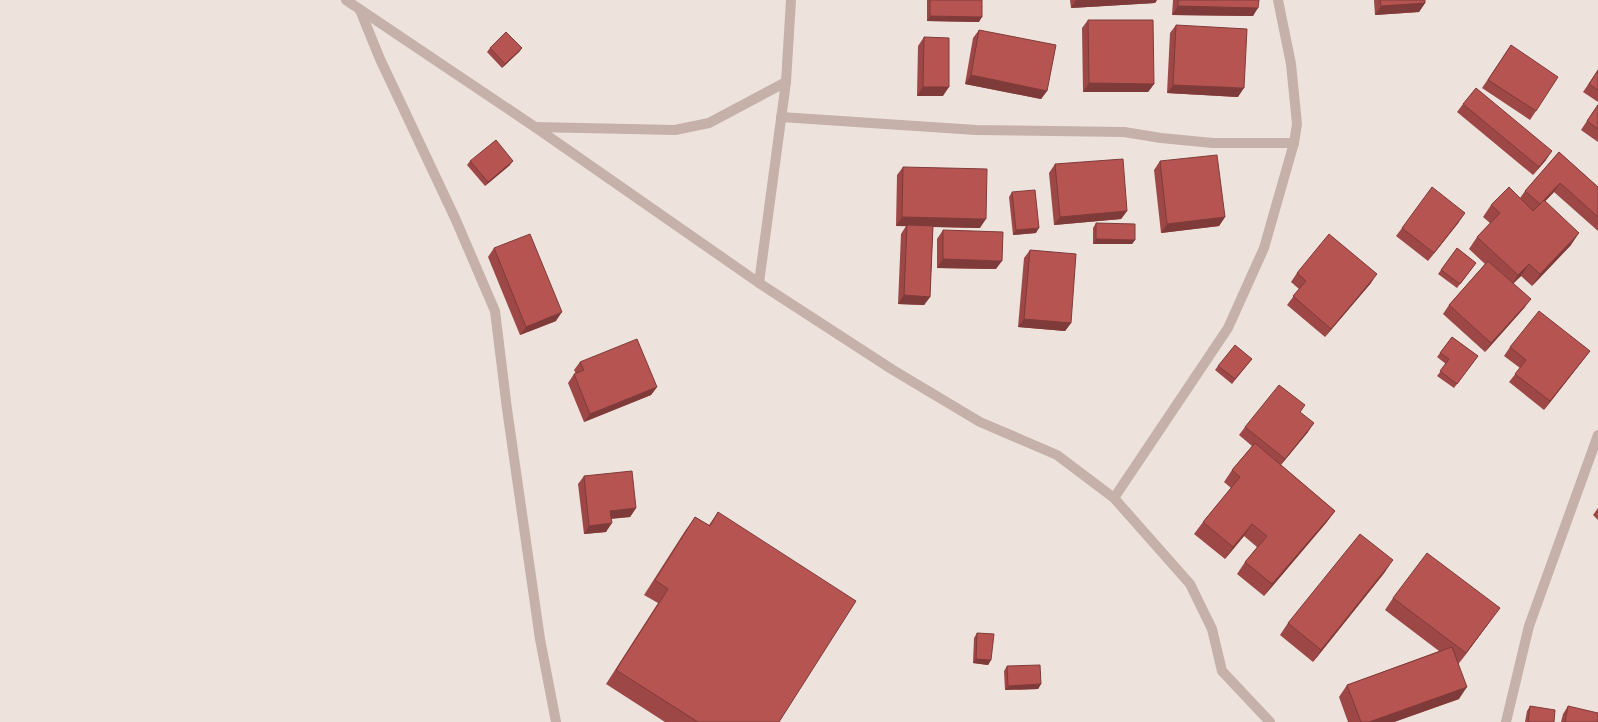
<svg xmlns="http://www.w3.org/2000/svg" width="1598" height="722" viewBox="0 0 1598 722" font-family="Karla,sans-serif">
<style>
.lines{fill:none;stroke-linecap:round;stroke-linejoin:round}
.minor{stroke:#c5b0aa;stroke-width:10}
.wall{fill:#9d4847}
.shaded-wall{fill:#7f3b39}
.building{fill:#b65452;stroke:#7f3b39}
</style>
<rect width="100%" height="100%" fill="#eee2dc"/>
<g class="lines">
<!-- minor -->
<g class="minor">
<path d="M 346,0 L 535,127 L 759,283 L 893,370 L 980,422 L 1057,455 L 1114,498 L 1190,584 L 1212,629 L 1222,671 L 1270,722"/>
<path d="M 360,10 L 380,59 L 455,218 L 495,311 L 507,409 L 540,639 L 556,722"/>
<path d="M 781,117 L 976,130 L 1124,132 L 1161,138 L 1213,143 L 1294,143"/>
<path d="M 535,127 L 675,130 L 709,123 L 786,82"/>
<path d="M 759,283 L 786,82 L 791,0"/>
<path d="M 1114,498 L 1228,328 L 1264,248 L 1294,143 L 1297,124 L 1291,64 L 1278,0"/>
<path d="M 1506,722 L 1529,626 L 1598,435"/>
</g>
</g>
<!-- wall -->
<g class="wall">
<path d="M 927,0 L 982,0 L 979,22 L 927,21 Z"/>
<path d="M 1070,0 L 1157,0 L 1155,3 L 1071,8 Z"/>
<path d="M 1173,0 L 1259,0 L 1253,16 L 1172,15 Z"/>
<path d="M 1374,0 L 1425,0 L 1425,3 L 1419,12 L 1375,15 Z"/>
<path d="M 1088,20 L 1154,84 L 1148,92 L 1083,92 L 1082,28 Z"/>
<path d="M 1176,25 L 1238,97 L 1167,93 L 1170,33 Z"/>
<path d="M 979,30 L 1047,91 L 1041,99 L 965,84 L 973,38 Z"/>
<path d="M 924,37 L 943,96 L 917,96 L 918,46 Z"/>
<path d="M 1511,45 L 1536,111 L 1530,120 L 1482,88 Z"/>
<path d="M 490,48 L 522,48 L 519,52 L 502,68 L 487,52 Z"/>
<path d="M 1598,70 L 1598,102 L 1583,92 Z"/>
<path d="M 1463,104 L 1546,160 L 1533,175 L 1457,112 Z"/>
<path d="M 1598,104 L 1598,142 L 1581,130 Z"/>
<path d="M 1559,152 L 1598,187 L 1598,231 L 1554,192 L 1545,201 L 1571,245 L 1532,286 L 1521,276 L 1513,283 L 1525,307 L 1485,352 L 1443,314 L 1449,305 L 1485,264 L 1469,249 L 1477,237 L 1490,223 L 1483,217 L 1491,205 L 1520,198 L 1525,191 Z"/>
<path d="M 470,161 L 510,165 L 485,186 L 467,165 Z"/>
<path d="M 1160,161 L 1225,217 L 1219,226 L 1161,233 L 1154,170 Z"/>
<path d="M 1055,164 L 1127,211 L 1121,219 L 1054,225 L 1049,173 Z"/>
<path d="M 903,167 L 980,228 L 933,227 L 930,297 L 924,305 L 898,304 L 901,234 L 906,226 L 896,226 L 897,175 Z"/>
<path d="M 1012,192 L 1036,233 L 1013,235 L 1009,197 Z"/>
<path d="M 1459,222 L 1428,261 L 1396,236 L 1402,228 Z"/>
<path d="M 1096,223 L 1135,240 L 1132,244 L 1093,244 L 1093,228 Z"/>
<path d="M 943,230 L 996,269 L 937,268 L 937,239 Z"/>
<path d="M 494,248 L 556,321 L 520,335 L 488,257 Z"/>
<path d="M 1457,248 L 1476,263 L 1457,288 L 1438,274 Z"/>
<path d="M 1030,250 L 1071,323 L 1065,331 L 1018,327 L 1024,258 Z"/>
<path d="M 1297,273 L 1371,283 L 1325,337 L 1287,305 L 1299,289 L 1291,282 Z"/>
<path d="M 1452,337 L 1478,356 L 1454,388 L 1437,376 L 1446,364 L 1437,357 Z"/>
<path d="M 1510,347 L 1590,351 L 1544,410 L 1509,382 L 1520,368 L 1504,356 Z"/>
<path d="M 1252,359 L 1232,384 L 1215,370 L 1218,366 Z"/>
<path d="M 580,362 L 657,387 L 651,395 L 584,422 L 568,383 L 574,374 L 576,374 L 574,370 Z"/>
<path d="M 1300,412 L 1308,432 L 1281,465 L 1335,511 L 1326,523 L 1264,596 L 1237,574 L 1245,562 L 1257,547 L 1244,536 L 1225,559 L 1194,534 L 1203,522 L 1231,488 L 1224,482 L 1232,470 L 1252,446 L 1239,435 L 1245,427 Z"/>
<path d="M 584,476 L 636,508 L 630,517 L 611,519 L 606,532 L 584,534 L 578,484 Z"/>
<path d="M 1598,508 L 1598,520 L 1593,515 Z"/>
<path d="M 718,512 L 779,722 L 665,722 L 606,684 L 658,603 L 644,595 L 685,531 L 695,517 L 709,525 Z"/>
<path d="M 1385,572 L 1313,662 L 1280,635 L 1288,623 Z"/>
<path d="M 1393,598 L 1491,620 L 1459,663 L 1459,699 L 1394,722 L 1348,722 L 1339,697 L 1347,685 L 1439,651 L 1385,610 Z"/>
<path d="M 977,633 L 991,660 L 988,665 L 973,663 L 974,638 Z"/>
<path d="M 1007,666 L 1041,684 L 1038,689 L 1005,690 L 1004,671 Z"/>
<path d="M 1530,706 L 1554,722 L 1525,722 L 1527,711 Z"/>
<path d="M 1568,706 L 1598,722 L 1561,722 L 1563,714 Z"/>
</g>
<!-- shaded-wall -->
<g class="shaded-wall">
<path d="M 1076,0 L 1157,0 L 1155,3 L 1071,8 Z"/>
<path d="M 1425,3 L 1419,12 L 1375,15 L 1381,6 Z"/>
<path d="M 1178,6 L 1258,8 L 1253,16 L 1172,15 Z"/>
<path d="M 930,16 L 982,17 L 979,22 L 927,21 Z"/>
<path d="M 522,48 L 519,52 L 502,68 L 505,64 Z"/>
<path d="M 971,75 L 1047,91 L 1041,99 L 965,84 Z"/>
<path d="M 1089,83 L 1154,84 L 1148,92 L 1083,92 Z"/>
<path d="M 1173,85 L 1244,88 L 1238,97 L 1167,93 Z"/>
<path d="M 923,87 L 949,87 L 943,96 L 917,96 Z"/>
<path d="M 1552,151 L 1546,160 L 1533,175 L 1539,167 Z"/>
<path d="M 513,161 L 510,165 L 485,186 L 488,182 Z"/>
<path d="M 1560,183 L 1554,192 L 1534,213 L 1540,205 Z"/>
<path d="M 1127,211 L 1121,219 L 1054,225 L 1060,217 Z"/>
<path d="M 1465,213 L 1459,222 L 1428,261 L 1434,253 Z"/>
<path d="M 902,217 L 986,219 L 980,228 L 896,226 Z"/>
<path d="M 1225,217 L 1219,226 L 1161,233 L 1167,224 Z"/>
<path d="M 1039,228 L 1036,233 L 1013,235 L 1016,230 Z"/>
<path d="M 1579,233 L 1571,245 L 1532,286 L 1540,274 Z"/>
<path d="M 1096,239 L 1135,240 L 1132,244 L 1093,244 Z"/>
<path d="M 943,259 L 1002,261 L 996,269 L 937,268 Z"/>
<path d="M 1529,264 L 1521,276 L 1510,287 L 1518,275 Z"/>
<path d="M 1377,274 L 1371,283 L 1325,337 L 1331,329 Z"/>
<path d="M 904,295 L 930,297 L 924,305 L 898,304 Z"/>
<path d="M 1531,299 L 1525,307 L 1485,352 L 1491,343 Z"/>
<path d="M 562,312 L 556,321 L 520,335 L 526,327 Z"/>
<path d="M 1024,319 L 1071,323 L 1065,331 L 1018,327 Z"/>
<path d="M 1590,351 L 1584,359 L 1544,410 L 1550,401 Z"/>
<path d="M 657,387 L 651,395 L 584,422 L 590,414 Z"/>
<path d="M 1314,423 L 1308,432 L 1279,467 L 1285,459 Z"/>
<path d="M 636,508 L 630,517 L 605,519 L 610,511 Z"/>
<path d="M 1335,511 L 1326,523 L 1264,596 L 1272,584 Z"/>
<path d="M 612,523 L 606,532 L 584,534 L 589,526 Z"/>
<path d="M 1252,524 L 1244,536 L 1225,559 L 1233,547 Z"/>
<path d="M 1393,560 L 1385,572 L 1313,662 L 1321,650 Z"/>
<path d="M 1500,608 L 1491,620 L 1458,665 L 1466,653 Z"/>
<path d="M 976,659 L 991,660 L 988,665 L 973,663 Z"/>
<path d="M 1041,684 L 1038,689 L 1005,690 L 1008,686 Z"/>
<path d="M 1467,687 L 1459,699 L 1394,722 L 1369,722 Z"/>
</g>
<!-- building -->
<g class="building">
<path d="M 930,0 L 982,0 L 982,17 L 930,16 Z"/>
<path d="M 1178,0 L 1259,0 L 1258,8 L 1178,6 Z"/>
<path d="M 1380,0 L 1425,0 L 1425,3 L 1381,6 Z"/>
<path d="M 1088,20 L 1153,20 L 1154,84 L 1089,83 Z"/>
<path d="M 1176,25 L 1247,29 L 1244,88 L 1173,85 Z"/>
<path d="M 979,30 L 1056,45 L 1047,91 L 971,75 Z"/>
<path d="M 506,32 L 522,48 L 505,64 L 490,48 Z"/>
<path d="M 924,37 L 949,38 L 949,87 L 923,87 Z"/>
<path d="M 1511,45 L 1558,77 L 1536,111 L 1488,80 Z"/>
<path d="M 1598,70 L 1598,90 L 1589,84 Z"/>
<path d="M 1476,88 L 1552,151 L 1539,167 L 1463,104 Z"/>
<path d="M 1598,105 L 1598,129 L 1587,121 Z"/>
<path d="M 496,140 L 513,161 L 488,182 L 470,161 Z"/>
<path d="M 1559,152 L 1598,187 L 1598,217 L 1560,183 L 1544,200 L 1540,204 L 1525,191 Z"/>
<path d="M 1217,155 L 1225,217 L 1167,224 L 1160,161 Z"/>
<path d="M 1123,159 L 1127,211 L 1060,217 L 1055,164 Z"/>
<path d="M 903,167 L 987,169 L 986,219 L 902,217 Z"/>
<path d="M 1432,187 L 1465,213 L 1434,253 L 1402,228 Z"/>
<path d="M 1509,187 L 1533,211 L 1544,200 L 1579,233 L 1540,274 L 1529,264 L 1518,275 L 1477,237 L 1500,213 L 1491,205 Z"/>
<path d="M 1035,190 L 1039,228 L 1016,230 L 1012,192 Z"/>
<path d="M 1096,223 L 1135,224 L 1135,240 L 1096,239 Z"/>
<path d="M 907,225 L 933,226 L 930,297 L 904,295 Z"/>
<path d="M 943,230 L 1003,232 L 1002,261 L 943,259 Z"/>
<path d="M 530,234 L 562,312 L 526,327 L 494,248 Z"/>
<path d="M 1329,234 L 1377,274 L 1331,329 L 1293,296 L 1306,281 L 1297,273 Z"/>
<path d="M 1457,248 L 1476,263 L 1460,284 L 1441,270 Z"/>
<path d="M 1030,250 L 1076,254 L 1071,323 L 1024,319 Z"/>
<path d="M 1488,261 L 1531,299 L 1491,343 L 1449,305 Z"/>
<path d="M 1539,311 L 1590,351 L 1550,401 L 1515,374 L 1526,360 L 1510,347 Z"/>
<path d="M 1452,337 L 1478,356 L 1457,384 L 1440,371 L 1449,359 L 1440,353 Z"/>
<path d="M 637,339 L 657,387 L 590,414 L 574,374 L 584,370 L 580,362 Z"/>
<path d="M 1235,345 L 1252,359 L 1235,379 L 1218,366 Z"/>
<path d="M 1279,385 L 1305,405 L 1300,412 L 1314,423 L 1285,459 L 1245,427 Z"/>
<path d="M 1255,443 L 1335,511 L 1272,584 L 1245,562 L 1267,536 L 1252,524 L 1233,547 L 1203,522 L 1240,477 L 1232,470 Z"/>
<path d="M 632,471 L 636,508 L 610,511 L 612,523 L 589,526 L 584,476 Z"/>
<path d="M 718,512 L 856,601 L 779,722 L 698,722 L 616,670 L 668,589 L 655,580 L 695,517 L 710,526 Z"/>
<path d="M 1360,534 L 1393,560 L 1321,650 L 1288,623 Z"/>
<path d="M 1427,553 L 1500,608 L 1466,653 L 1393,598 Z"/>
<path d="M 977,633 L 994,634 L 991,660 L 976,659 Z"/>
<path d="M 1452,647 L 1467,687 L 1369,722 L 1361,722 L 1347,685 Z"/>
<path d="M 1040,665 L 1041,684 L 1008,686 L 1007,666 Z"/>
<path d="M 1530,706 L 1555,710 L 1554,722 L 1528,722 Z"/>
<path d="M 1568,706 L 1598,713 L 1598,722 L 1565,722 Z"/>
</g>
</svg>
